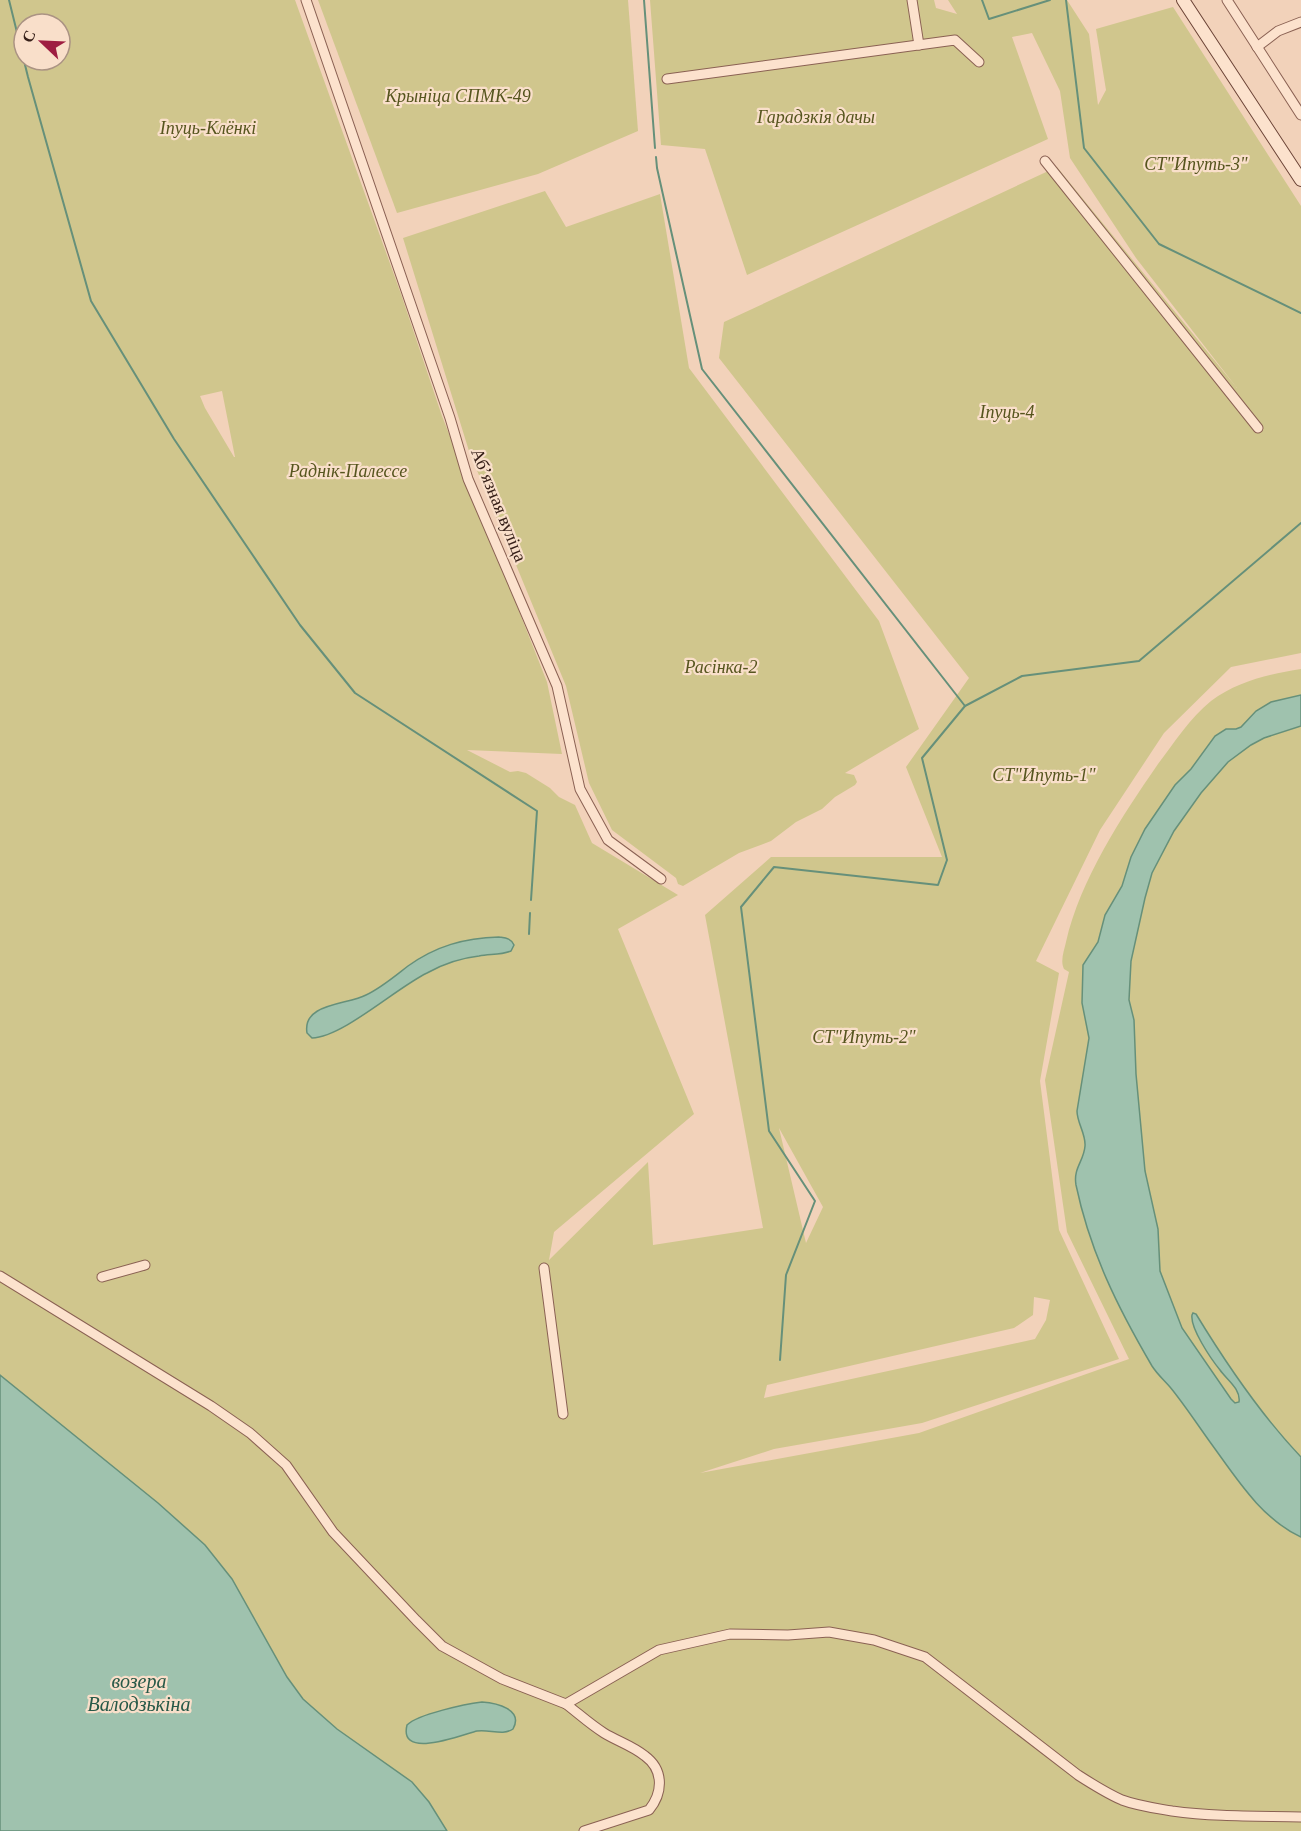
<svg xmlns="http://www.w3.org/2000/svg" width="1301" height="1831" viewBox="0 0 1301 1831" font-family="'Times New Roman',serif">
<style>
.green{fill:#d0c68d;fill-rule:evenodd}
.water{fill:#9fc2ae;stroke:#66907a;stroke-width:1.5}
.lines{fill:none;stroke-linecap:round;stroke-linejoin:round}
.stream{stroke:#66907a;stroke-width:2}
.street-casing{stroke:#8a6153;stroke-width:11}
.secondary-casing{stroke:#6b4336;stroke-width:14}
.street{stroke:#fce2cd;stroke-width:9}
.secondary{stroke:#fce2cd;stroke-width:12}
.labels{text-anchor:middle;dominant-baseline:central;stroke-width:4.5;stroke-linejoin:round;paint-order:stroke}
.park-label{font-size:18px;font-style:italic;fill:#56551e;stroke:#f9dfca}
.street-label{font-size:18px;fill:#372019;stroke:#f9dfca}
.water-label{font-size:20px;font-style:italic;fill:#275948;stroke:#f9dfca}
</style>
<rect width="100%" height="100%" fill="#f2d2ba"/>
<!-- green -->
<g class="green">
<path d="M 0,0 L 295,0 L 401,294 L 442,416 L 547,682 L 562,754 L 467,750 L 510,772 L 518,771 L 526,773 L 550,788 L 559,797 L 575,805 L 592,843 L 678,895 L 618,929 L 694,1114 L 554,1232 L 549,1260 L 648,1162 L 653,1245 L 763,1228 L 705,915 L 771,857 L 942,857 L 906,767 L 969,678 L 719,358 L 724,322 L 1057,167 L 1237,388 L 1136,258 L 1070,158 L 1060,91 L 1032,33 L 1012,37 L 1048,139 L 747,275 L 705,149 L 661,145 L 650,0 L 934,0 L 936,8 L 957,14 L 948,0 L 1067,0 L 1089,34 L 1098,105 L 1106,90 L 1096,29 L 1173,7 L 1301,206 L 1301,653 L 1231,667 L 1164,733 L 1100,830 L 1036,961 L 1059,973 L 1040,1081 L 1059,1230 L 1119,1359 L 922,1423 L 774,1449 L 700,1473 L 919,1433 L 1129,1359 L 1067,1232 L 1045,1080 L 1069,972 L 1064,969 C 1060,961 1064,951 1066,942 C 1080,880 1122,816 1158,764 C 1174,743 1190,718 1211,701 C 1238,681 1269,674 1301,669 L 1301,1831 L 447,1831 L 429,1802 L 412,1782 L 337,1729 L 303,1699 L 287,1677 L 232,1579 L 205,1545 L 158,1503 L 0,1375 ZM 24,24 L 60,24 L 60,60 L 24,60 ZM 222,391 L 235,457 L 234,457 L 205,408 L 200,396 ZM 779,1128 L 823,1207 L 806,1243 ZM 1034,1297 L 1050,1300 L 1046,1320 L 1035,1339 L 764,1398 L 767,1385 L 1014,1328 L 1033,1315 Z"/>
<path d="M 318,0 L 628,0 L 638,131 L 538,174 L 397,213 Z"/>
<path d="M 545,191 L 566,227 L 660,194 L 689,368 L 879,621 L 919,729 L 845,773 L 854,775 L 857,782 L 855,785 L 835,797 L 822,809 L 796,822 L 771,841 L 739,853 L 683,886 L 678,884 L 676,878 L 612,830 L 589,783 L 566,686 L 469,451 L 403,238 Z"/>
</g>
<!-- water -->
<g class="water">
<path d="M 1301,695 L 1301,726 L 1264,738 L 1251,745 L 1228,762 L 1201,793 L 1174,831 L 1152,873 L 1145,898 L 1131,961 L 1129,1000 L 1134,1020 L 1136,1074 L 1145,1171 L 1158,1229 L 1160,1271 L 1182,1328 L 1231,1399 L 1235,1403 L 1239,1402 C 1241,1389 1227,1380 1220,1370 C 1211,1359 1190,1328 1192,1315 L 1193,1313 L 1196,1314 C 1227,1365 1260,1414 1301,1457 L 1301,1537 C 1261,1519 1235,1476 1210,1442 C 1197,1424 1184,1404 1170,1387 C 1164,1380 1157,1374 1152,1366 C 1118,1308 1090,1252 1076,1185 C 1073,1168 1084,1161 1085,1146 C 1086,1134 1077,1123 1077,1111 L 1089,1038 L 1082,1003 L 1083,965 L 1098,942 L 1105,915 L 1122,886 L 1131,857 L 1145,829 L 1175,785 L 1191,769 L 1215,736 L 1226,729 L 1236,729 L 1241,727 L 1256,711 L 1271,702 Z"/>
<path d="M 499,937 C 505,938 511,938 514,945 L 511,951 C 501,955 490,954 479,956 C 461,958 443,964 427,973 C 396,988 343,1037 312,1038 L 307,1033 C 302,1003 347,1005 366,995 C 381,988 395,976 408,966 C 436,946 464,938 499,937 Z"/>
<path d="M 0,1375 L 158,1503 L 205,1545 L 232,1579 L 287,1677 L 303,1699 L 337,1729 L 412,1782 L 429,1802 L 447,1831 L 0,1831 Z"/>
<path d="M 482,1702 C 496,1703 524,1709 513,1729 C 503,1736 489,1729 477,1731 C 464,1734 398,1761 407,1725 C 418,1714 466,1704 482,1702 Z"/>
</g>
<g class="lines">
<!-- stream -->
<g class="stream">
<path d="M 9,0 L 28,77 L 91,301 L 174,439 L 300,625 L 355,693 L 537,811 L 531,900"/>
<path d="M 644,0 L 655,148"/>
<path d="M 982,0 L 989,19 L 1050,0"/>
<path d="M 1066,0 L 1084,148 L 1159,244 L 1301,313"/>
<path d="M 656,157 L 657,168 L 702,369 L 965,706"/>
<path d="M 529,934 L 530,913"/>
<path d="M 780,1360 L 786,1275 L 815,1201 L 769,1131 L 741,907 L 774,867 L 938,885 L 947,860 L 922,758 L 965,706 L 1022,676 L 1139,661 L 1301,523"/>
</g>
<defs>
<g id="street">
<path d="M 306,0 L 450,418 L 468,479 L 557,686 L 580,789 L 608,840 L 661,879"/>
<path d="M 912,0 L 919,45"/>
<path d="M 1227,0 L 1301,115"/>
<path d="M 1257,47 L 1278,31 L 1301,22"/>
<path d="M 667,79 L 955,40 L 979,62"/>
<path d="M 1045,161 L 1258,428"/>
<path d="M 544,1268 L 563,1414"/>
<path d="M 0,1276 L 211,1406 L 250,1433 L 286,1465 L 333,1532 L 416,1620 L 442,1646 L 502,1679 L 566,1704 L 659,1650 L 730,1634 L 788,1635 L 829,1632 L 874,1640 L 925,1657 L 1078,1775 C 1092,1784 1106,1793 1122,1800 C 1138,1806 1155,1808 1172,1811 C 1215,1817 1258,1816 1301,1817"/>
<path d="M 102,1277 L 145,1265"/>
<path d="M 566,1704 C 579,1714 591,1725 604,1733 C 617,1741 633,1746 645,1756 C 664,1770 663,1793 649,1810 L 584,1831"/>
</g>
<path id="secondary" d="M 1183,0 L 1301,180"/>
</defs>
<!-- street casing -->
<use href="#street" class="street-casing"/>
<!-- secondary casing -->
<use href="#secondary" class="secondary-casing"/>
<!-- street -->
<use href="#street" class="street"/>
<!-- secondary -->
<use href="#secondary" class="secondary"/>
</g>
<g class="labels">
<!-- park labels -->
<g class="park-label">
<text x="458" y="96">Крыніца СПМК-49</text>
<text x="816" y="117">Гарадзкія дачы</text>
<text x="208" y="128">Іпуць-Клёнкі</text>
<text x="1196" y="164">СТ"Ипуть-3"</text>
<text x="1007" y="412">Іпуць-4</text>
<text x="348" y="471">Раднік-Палессе</text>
<text x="721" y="667">Расінка-2</text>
<text x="1044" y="775">СТ"Ипуть-1"</text>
<text x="864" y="1037">СТ"Ипуть-2"</text>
</g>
<!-- street labels -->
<g class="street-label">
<text transform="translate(499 505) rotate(68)">Абʼязная вуліца</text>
</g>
<!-- water labels -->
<g class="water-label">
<text x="139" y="1681">возера<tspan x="139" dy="23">Валодзькіна</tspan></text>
</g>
</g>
<!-- north arrow -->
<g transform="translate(42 42) rotate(293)"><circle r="28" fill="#f9dfca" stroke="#ab9383" stroke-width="1.5"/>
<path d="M0-4.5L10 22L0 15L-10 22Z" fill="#9e1d41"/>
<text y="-9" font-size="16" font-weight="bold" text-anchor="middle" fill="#372019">С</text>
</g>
</svg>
